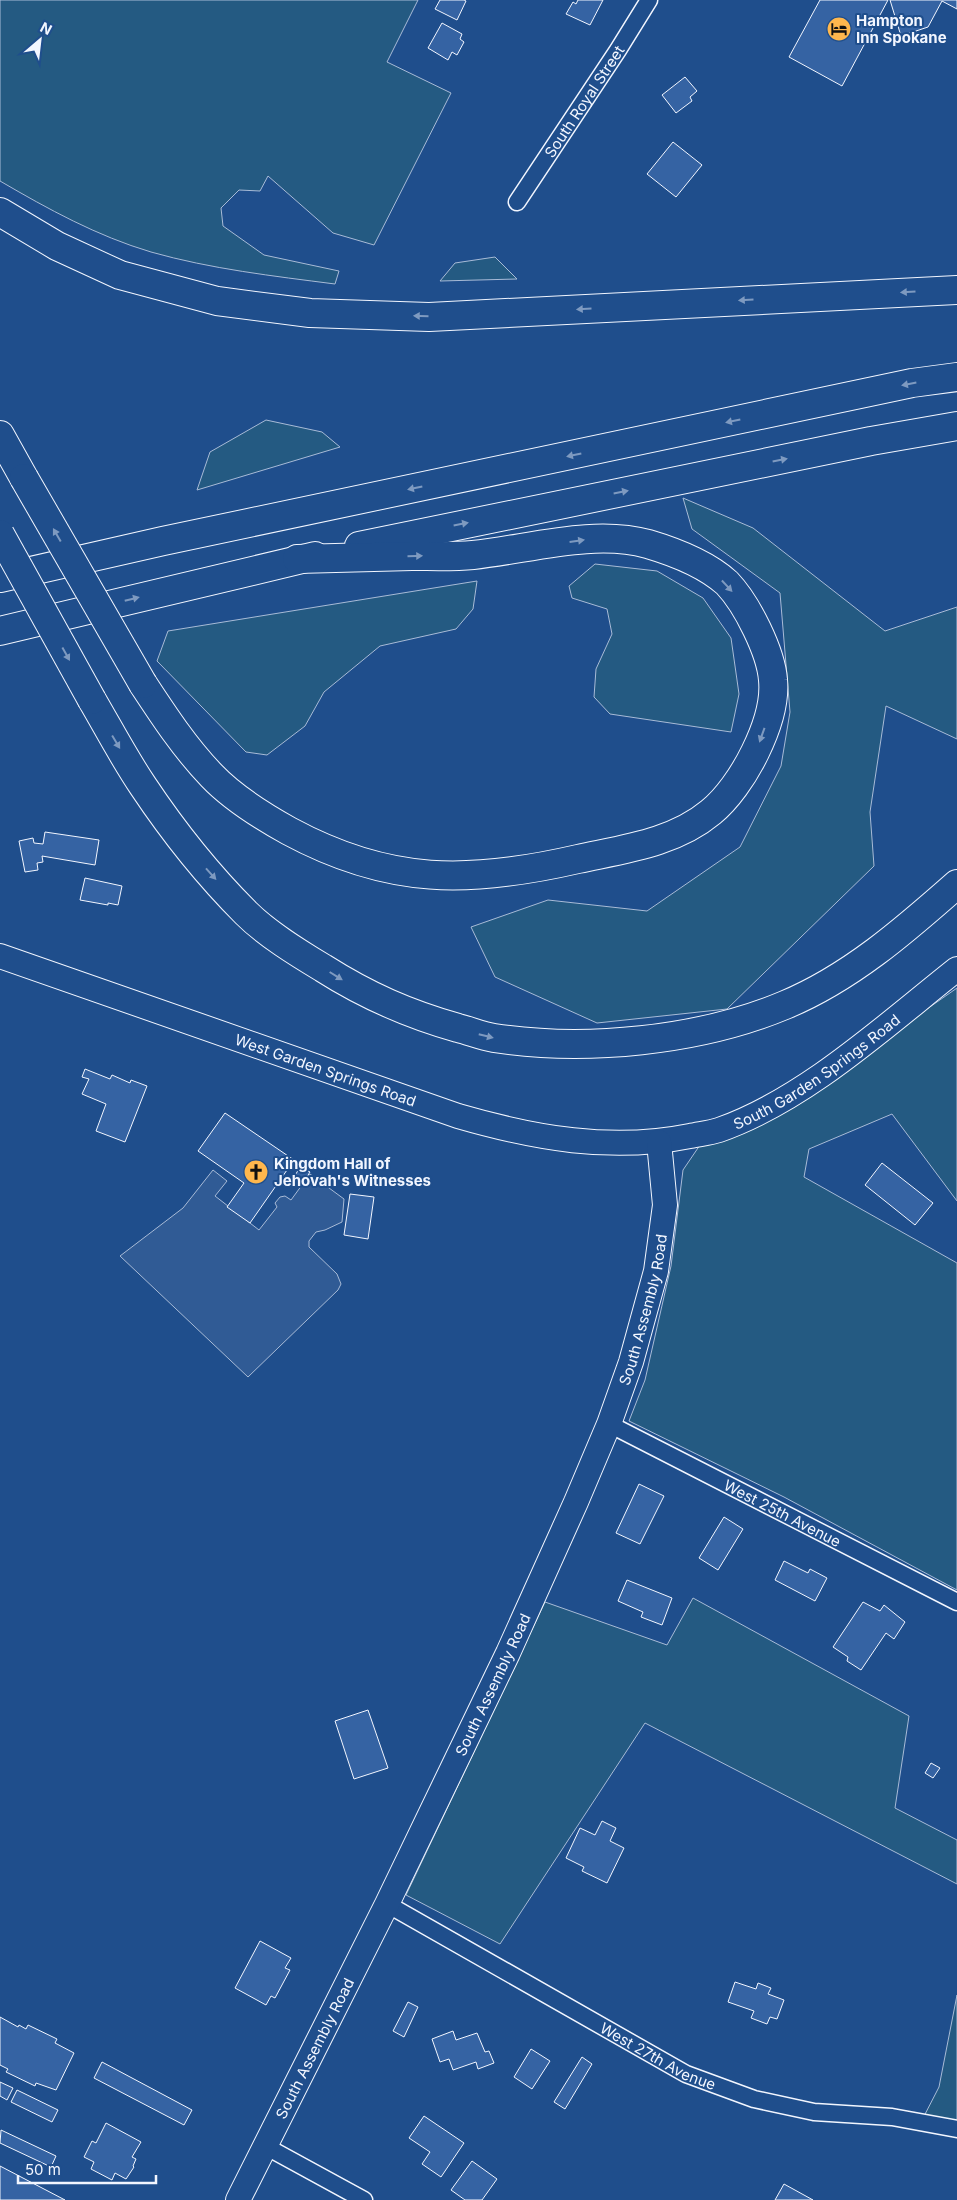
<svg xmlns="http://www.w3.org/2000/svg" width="957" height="2200" viewBox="0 0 957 2200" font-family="Inter,sans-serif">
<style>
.green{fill:#245a82;stroke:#a8bbd7}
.parking{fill:#305b95;stroke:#a8bbd7}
.building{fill:#3563a3;stroke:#f2f6ff}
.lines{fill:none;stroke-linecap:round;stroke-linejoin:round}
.street-casing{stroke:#f2f6ff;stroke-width:19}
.secondary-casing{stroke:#f2f6ff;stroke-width:26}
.highway-casing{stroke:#f2f6ff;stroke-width:30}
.street{stroke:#1f4e8c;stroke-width:16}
.secondary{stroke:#1f4e8c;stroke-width:24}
.highway{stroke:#1f4e8c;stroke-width:28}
.highway-bridge-casing{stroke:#f2f6ff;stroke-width:30;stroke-linecap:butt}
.highway-bridge{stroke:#1f4e8c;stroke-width:28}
.oneway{fill:#7e9ac0}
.labels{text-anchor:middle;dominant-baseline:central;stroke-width:4;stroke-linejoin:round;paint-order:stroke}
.poi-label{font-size:15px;font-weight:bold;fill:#f2f6ff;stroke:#1f4e8c;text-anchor:start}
.street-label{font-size:15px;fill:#f2f6ff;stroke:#1f4e8c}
</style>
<rect width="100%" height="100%" fill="#1f4e8c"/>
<!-- green -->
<g class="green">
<path d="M 0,0 L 418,0 L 387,62 L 451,93 L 374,245 L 333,233 L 268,176 L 260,191 L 239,190 L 221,208 L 223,226 L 264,255 L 339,271 L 335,284 C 273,276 211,269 151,252 C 97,236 48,209 0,181 Z"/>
<path d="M 495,257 L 517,279 L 440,281 L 455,263 Z"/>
<path d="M 266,420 L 322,432 L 340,447 L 197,490 L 210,452 Z"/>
<path d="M 683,498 L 753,528 L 885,631 L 957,607 L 957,739 L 886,706 L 870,812 L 874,866 L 727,1009 L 597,1023 L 495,977 L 471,927 L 548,900 L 647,911 L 740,847 L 781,766 L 790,712 L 780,593 L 692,529 Z"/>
<path d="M 595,564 L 657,571 L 703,598 L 731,638 L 739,694 L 731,732 L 610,714 L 594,697 L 596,669 L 612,634 L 607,609 L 572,598 L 569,586 Z"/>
<path d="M 477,581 L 473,609 L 456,629 L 380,646 L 324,692 L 305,726 L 267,755 L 246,752 L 157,661 L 168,631 Z"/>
<path d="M 957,988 L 957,1201 L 892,1114 L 809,1149 L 804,1177 L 957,1263 L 957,1590 L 784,1497 L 629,1421 L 645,1380 L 671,1266 L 683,1170 L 700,1145 L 864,1053 Z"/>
<path d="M 693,1598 L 909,1716 L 895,1808 L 957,1840 L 957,1884 L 645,1723 L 500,1944 L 406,1895 L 545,1602 L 667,1645 Z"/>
<path d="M 957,1995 L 957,2129 L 921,2122 L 939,2087 Z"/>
</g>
<!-- parking -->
<path class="parking" d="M 213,1170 L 227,1181 L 215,1196 L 259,1230 L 277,1207 L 275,1203 L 280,1197 L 285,1196 L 291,1200 L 310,1174 L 344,1199 L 342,1222 L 325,1230 L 316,1232 L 309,1241 L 309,1247 L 337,1274 L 341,1284 L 338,1290 L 248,1377 L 120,1256 L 183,1208 Z"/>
<!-- building -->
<g class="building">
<path d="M 440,0 L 464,0 L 466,1 L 457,20 L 435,9 Z"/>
<path d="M 578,0 L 603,0 L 590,25 L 566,14 L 573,2 L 576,4 Z"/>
<path d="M 820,0 L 888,0 L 842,86 L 789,57 Z"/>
<path d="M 890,0 L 957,0 L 957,9 L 942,1 L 928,27 L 901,36 Z"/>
<path d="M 442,23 L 462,34 L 460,39 L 464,42 L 457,55 L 452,52 L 448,60 L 428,48 Z"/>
<path d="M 685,77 L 697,91 L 690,97 L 692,101 L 676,113 L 662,95 Z"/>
<path d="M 673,142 L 702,165 L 676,197 L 647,174 Z"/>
<path d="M 45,832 L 99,840 L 95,865 L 42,856 L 43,862 L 37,863 L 38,870 L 25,872 L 19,841 L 33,838 L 34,843 L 43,844 Z"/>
<path d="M 85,878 L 122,886 L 118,905 L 108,903 L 108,905 L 80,900 Z"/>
<path d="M 85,1069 L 110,1079 L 112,1075 L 130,1083 L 131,1080 L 147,1086 L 125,1142 L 96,1131 L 106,1104 L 82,1094 L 89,1079 L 82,1077 Z"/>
<path d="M 225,1113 L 294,1160 L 250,1223 L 227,1207 L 244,1183 L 198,1151 Z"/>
<path d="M 882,1163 L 933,1203 L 915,1225 L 865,1185 Z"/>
<path d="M 300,1167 L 310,1172 L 302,1185 L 293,1179 Z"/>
<path d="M 350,1194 L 374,1197 L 368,1239 L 344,1235 Z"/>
<path d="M 639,1484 L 664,1496 L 640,1544 L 616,1533 Z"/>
<path d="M 724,1517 L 743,1529 L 718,1570 L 699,1558 Z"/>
<path d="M 784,1561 L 808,1573 L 810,1569 L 827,1578 L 815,1601 L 775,1580 Z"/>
<path d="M 627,1580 L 672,1598 L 662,1625 L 641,1617 L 643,1612 L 618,1601 Z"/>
<path d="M 863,1602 L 880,1611 L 884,1605 L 905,1622 L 894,1639 L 886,1633 L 861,1670 L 847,1661 L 848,1657 L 833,1647 Z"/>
<path d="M 368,1710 L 388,1768 L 354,1779 L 335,1721 Z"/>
<path d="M 931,1763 L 940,1768 L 933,1778 L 925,1773 Z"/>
<path d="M 602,1821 L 616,1828 L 610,1841 L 624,1848 L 607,1883 L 582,1871 L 584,1867 L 566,1858 L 580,1828 L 595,1835 Z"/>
<path d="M 260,1941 L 291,1958 L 285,1968 L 290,1970 L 275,1998 L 271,1996 L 266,2005 L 235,1988 Z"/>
<path d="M 735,1982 L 756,1989 L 758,1983 L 771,1988 L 768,1994 L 784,2000 L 777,2019 L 770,2017 L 767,2024 L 751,2018 L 754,2011 L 728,2002 Z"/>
<path d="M 408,2002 L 418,2007 L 404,2037 L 393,2031 Z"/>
<path d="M 0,2017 L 18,2027 L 19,2025 L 26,2029 L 28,2025 L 57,2039 L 55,2043 L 74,2053 L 56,2090 L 36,2083 L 35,2086 L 6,2072 L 8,2069 L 0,2065 Z"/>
<path d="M 453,2031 L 456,2040 L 477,2033 L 485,2052 L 489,2051 L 494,2063 L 478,2069 L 476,2062 L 453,2070 L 449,2059 L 440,2062 L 432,2039 Z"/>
<path d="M 531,2049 L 550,2061 L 532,2089 L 514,2077 Z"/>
<path d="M 582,2057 L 592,2064 L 565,2109 L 554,2102 Z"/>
<path d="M 102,2062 L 192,2110 L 184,2125 L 94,2078 Z"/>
<path d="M 0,2082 L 13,2088 L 7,2100 L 0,2096 Z"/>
<path d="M 17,2090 L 58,2110 L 52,2122 L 11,2102 Z"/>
<path d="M 424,2116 L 464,2143 L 441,2177 L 422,2164 L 430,2152 L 409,2138 Z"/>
<path d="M 106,2123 L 141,2142 L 132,2157 L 136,2159 L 133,2166 L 134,2167 L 126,2179 L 115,2173 L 112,2180 L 91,2169 L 94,2162 L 84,2157 L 92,2141 L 96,2143 Z"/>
<path d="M 1,2130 L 56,2156 L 51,2167 L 0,2143 Z"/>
<path d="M 472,2161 L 497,2179 L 482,2200 L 465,2200 L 451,2190 Z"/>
<path d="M 0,2166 L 65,2200 L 0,2200 Z"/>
<path d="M 784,2184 L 813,2200 L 775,2200 Z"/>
</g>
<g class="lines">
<defs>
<g id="street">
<path id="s1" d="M 517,202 L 618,50 L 649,0"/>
<path id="s2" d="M 609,1424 L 957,1602"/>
<path id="s3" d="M 387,1904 L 686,2074 L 754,2099 L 814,2112 L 892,2117 L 957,2129"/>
<path d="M 265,2146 L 364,2200"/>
</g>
<g id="secondary">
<path id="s4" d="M 0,956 L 458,1116 C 534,1138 611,1152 690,1136 C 699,1134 710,1133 719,1130 C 805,1100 886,1025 957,969"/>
<path id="s5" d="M 238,2200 L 387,1904 L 508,1653 L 576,1502 L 609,1424 L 631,1362 L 656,1271 L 665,1205 L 659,1142"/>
</g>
<g id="highway">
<path d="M 0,212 L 57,246 L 120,275 L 217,301 L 310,313 L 429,317 L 957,290"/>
<path d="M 0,435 L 24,478"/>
<path d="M 359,546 L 871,441 L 957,426"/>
<path d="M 0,578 L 163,541 L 912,383 L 957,377"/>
<path d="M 0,631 L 315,556"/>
<path d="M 143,684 C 164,716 185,748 212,776 C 233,798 262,816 289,831 C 389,885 469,884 578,859 C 624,849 674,843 711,812 C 742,787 777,721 773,680 C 771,652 747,604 727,583 C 706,564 675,552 648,544 C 594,529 529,549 473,555 C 453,557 432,556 412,556 C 374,557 335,558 297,559"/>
<path d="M 92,700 C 109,729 124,758 143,786 C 173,831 208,875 246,913 C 267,934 298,953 323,968 C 367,996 408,1014 458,1028 C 470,1031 482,1036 494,1038 C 585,1052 699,1041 785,1005 C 850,978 905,930 957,884"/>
</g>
</defs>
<!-- street casing -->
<use href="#street" class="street-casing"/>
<!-- secondary casing -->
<use href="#secondary" class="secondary-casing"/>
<!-- highway casing -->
<use href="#highway" class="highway-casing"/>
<!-- street -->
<use href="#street" class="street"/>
<!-- secondary -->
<use href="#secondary" class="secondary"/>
<!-- highway -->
<use href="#highway" class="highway"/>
<defs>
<g id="highway-bridge">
<path d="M 24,478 L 143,684"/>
<path d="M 0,534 L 92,700"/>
</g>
</defs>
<!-- highway-bridge casing -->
<use href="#highway-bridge" class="highway-bridge-casing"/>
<!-- highway-bridge -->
<use href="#highway-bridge" class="highway-bridge"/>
</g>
<!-- one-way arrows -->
<defs><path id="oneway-solid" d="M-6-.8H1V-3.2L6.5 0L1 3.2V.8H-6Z" transform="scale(1.25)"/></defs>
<g class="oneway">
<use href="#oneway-solid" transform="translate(908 292) rotate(177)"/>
<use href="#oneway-solid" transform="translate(746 300) rotate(177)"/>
<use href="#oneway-solid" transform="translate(584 309) rotate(177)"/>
<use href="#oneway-solid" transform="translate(421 316) rotate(-179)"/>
<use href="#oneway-solid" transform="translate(909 384) rotate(169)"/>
<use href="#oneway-solid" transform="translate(733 421) rotate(168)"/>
<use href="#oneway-solid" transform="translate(574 455) rotate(168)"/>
<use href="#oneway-solid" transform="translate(780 460) rotate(-11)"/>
<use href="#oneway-solid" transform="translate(415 488) rotate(168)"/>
<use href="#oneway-solid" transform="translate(621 492) rotate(-11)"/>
<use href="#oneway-solid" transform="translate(461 524) rotate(-11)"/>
<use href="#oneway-solid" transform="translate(57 535) rotate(-120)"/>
<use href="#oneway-solid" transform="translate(577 541) rotate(-8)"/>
<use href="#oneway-solid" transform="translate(415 556) rotate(-1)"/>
<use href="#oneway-solid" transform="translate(727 586) rotate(47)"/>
<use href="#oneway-solid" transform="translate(132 599) rotate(-14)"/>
<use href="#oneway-solid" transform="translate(66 654) rotate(61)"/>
<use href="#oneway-solid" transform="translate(762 735) rotate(110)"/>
<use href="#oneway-solid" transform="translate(116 742) rotate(59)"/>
<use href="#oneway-solid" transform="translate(211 874) rotate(48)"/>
<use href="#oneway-solid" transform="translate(336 976) rotate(32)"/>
<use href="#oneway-solid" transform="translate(486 1036) rotate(14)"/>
</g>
<!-- icons -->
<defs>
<symbol id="hotel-disc" viewBox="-11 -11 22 22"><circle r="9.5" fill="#ffb74d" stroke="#1f4e8c"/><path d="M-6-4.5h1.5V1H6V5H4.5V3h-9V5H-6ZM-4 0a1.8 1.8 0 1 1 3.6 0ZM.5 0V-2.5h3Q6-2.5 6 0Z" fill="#111"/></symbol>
<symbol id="church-disc" viewBox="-11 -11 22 22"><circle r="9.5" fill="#ffb74d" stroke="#1f4e8c"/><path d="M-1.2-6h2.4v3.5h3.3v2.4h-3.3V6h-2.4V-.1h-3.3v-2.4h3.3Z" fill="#111"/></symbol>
</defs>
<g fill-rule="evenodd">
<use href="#hotel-disc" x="825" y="15" width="28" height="28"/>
<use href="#church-disc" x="242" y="1158" width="28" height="28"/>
</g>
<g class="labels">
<!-- poi labels -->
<g class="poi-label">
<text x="856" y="20">Hampton<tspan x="856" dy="17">Inn Spokane</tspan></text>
<text x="274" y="1163">Kingdom Hall of<tspan x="274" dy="17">Jehovah's Witnesses</tspan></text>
</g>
<!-- street labels -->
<g class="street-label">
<text stroke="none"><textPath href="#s1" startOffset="121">South Royal Street</textPath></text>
<text stroke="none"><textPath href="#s4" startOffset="864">South Garden Springs Road</textPath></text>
<text stroke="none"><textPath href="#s4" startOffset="345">West Garden Springs Road</textPath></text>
<text stroke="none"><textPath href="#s5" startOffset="980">South Assembly Road</textPath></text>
<text stroke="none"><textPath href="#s2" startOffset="195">West 25th Avenue</textPath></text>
<text stroke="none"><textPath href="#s5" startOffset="575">South Assembly Road</textPath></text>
<text stroke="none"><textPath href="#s5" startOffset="170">South Assembly Road</textPath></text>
<text stroke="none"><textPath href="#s3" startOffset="311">West 27th Avenue</textPath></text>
</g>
</g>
<!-- north arrow -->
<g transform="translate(40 40) rotate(28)" stroke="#1f4e8c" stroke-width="4" paint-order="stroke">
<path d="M0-4L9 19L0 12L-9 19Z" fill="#f2f6ff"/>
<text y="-8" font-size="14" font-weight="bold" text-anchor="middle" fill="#f2f6ff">N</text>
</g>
<!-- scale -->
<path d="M18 2175v8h138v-8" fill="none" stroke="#f2f6ff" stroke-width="2.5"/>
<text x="25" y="2175" font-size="15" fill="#f2f6ff" stroke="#1f4e8c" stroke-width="4" paint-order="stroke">50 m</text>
</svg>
